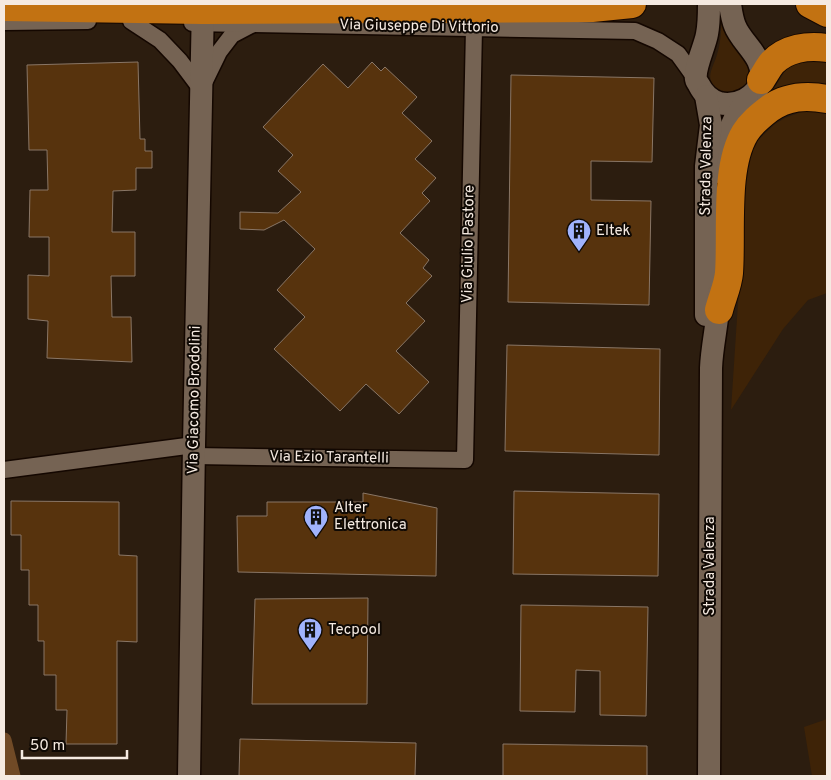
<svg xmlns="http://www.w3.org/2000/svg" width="831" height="780" viewBox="0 0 831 780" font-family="Overpass,sans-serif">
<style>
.green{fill:#3e2307}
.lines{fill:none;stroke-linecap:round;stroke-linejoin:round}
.canal{stroke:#704a26;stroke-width:15}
.building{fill:#57330d;stroke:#897666}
.street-casing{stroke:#140700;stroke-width:19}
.secondary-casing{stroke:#140700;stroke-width:25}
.highway-casing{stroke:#140700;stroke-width:30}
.street{stroke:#756353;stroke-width:16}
.secondary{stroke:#756353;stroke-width:22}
.highway{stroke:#c27212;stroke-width:28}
.labels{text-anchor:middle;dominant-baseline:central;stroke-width:4;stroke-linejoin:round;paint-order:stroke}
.street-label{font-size:15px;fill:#f5eae1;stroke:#0f0904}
.poi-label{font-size:15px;fill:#f5eae1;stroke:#0f0904;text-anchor:start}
</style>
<rect width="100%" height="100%" fill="#2c1d0f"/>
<!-- green -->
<g class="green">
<path d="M 722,18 L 750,65 L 753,73 L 746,90 L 721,94 C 702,77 713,71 718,51 C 721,40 721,30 722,18 Z"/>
<path d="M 802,59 L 827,60 L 827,89 L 768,98 L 787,68 Z"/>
<path d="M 815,109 L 827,110 L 827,293 L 808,300 L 783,329 L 731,410 L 747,165 L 756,142 L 775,124 L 785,118 L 801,112 Z"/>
<path d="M 827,719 L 827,776 L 812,776 L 804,727 Z"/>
</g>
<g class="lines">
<!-- canal -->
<path class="canal" d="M 4,740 L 13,776"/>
</g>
<!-- building -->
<g class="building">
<path d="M 138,62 L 140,139 L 145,139 L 145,151 L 152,151 L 152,168 L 136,168 L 136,190 L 113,191 L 112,232 L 135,232 L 135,276 L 111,276 L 112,317 L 131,317 L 132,362 L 47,358 L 48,321 L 28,319 L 28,275 L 49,276 L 49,237 L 29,237 L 30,190 L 48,190 L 47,150 L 29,150 L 27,65 Z"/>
<path d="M 372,62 L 381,71 L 385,67 L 417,97 L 402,113 L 432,141 L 415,159 L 436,178 L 422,193 L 430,201 L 400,233 L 429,260 L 423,268 L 432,276 L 406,303 L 425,321 L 396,351 L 429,382 L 399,414 L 366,384 L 340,411 L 274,349 L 305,317 L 277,290 L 315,249 L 284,220 L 264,230 L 240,229 L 240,212 L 278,213 L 301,192 L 278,171 L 293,155 L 263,127 L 323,64 L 348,88 Z"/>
<path d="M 511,75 L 654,78 L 652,162 L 591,161 L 591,200 L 651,201 L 649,305 L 508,302 Z"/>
<path d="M 507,345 L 660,349 L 659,455 L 505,451 Z"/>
<path d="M 514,491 L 659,494 L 658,576 L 513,574 Z"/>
<path d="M 363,493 L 437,508 L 436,576 L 238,572 L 237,516 L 267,516 L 267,502 L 363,502 Z"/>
<path d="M 11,501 L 119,502 L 119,555 L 137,556 L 137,642 L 117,641 L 117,744 L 66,744 L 67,710 L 56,710 L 56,675 L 44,675 L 44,641 L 38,641 L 38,605 L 29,605 L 29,570 L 21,570 L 21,535 L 11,535 Z"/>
<path d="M 368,598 L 367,704 L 252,704 L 255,599 Z"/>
<path d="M 521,605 L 648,607 L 646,716 L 600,715 L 600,671 L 576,670 L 575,712 L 520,711 Z"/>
<path d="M 240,739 L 416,743 L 415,776 L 239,776 Z"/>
<path d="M 503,744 L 647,746 L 647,776 L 503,776 Z"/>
</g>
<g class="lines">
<defs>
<g id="street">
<path d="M 131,21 L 160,40 L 180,61 L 201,89 L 219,52 L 232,35 L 251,25"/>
<path d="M 4,22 L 88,21"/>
<path d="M 192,23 L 635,31 L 658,41 L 678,54 L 696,79"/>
<path d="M 194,456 L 465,460 L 474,28"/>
<path d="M 4,470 L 194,445"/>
</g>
<g id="secondary">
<path d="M 709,4 C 709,14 709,24 707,34 C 705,46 694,68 696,79 C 696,81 698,83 699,85 C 703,93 710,100 719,103 C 735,107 757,98 761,80 C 765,57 742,44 735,26 C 732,19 731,11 730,4"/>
<path d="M 722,173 L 726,138 L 735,118 L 747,99"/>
<path d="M 706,315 L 706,166 L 711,125 L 706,96"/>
<path d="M 189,776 L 194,445 L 203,4"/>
<path d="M 709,776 L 711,368 C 712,343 719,318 719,293"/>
</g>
<g id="highway">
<path d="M 810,4 L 827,13"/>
<path d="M 4,7 L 203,10 L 592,8 L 632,4"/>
<path d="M 761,80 C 765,74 768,68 772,63 C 786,48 808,45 827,48"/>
<path d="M 719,310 C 722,298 728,285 729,273 C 732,232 724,168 745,133 C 751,123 760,116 769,109 C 787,96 806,95 827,99"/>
</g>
</defs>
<!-- street casing -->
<use href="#street" class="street-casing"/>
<!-- secondary casing -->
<use href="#secondary" class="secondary-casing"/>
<!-- highway casing -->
<use href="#highway" class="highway-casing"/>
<!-- street -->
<use href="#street" class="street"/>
<!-- secondary -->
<use href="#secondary" class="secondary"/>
<!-- highway -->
<use href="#highway" class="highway"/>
</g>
<!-- icons -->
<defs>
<symbol id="building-pin" viewBox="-11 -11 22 30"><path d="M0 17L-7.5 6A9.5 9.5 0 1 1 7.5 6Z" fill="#a0b3fd" stroke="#0f0904"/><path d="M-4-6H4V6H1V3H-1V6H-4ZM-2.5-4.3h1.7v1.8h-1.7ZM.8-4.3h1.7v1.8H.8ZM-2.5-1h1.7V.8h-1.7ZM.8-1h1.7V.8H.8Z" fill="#111"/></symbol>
</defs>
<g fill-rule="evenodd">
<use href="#building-pin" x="565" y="217" width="28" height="38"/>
<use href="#building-pin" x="302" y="503" width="28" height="38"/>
<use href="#building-pin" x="296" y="616" width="28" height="38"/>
</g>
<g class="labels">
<!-- street labels -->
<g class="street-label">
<text transform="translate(419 27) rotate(1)">Via Giuseppe Di Vittorio</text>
<text transform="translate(707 166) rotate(-89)">Strada Valenza</text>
<text transform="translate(469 244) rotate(-89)">Via Giulio Pastore</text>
<text transform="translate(195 400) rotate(-89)">Via Giacomo Brodolini</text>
<text transform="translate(329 458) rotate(1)">Via Ezio Tarantelli</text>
<text transform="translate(710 566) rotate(-90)">Strada Valenza</text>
</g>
<!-- poi labels -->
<g class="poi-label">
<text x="596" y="231">Eltek</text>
<text x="334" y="508">Alter<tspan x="334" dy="17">Elettronica</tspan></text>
<text x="328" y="630">Tecpool</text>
</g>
</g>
<!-- border -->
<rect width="831" height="780" fill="none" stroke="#f5eae1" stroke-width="10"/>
<!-- scale -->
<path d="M22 750v8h105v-8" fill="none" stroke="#f5eae1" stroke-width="2.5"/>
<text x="30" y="750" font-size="15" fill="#f5eae1" stroke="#0f0904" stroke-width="4" paint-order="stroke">50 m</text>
</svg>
